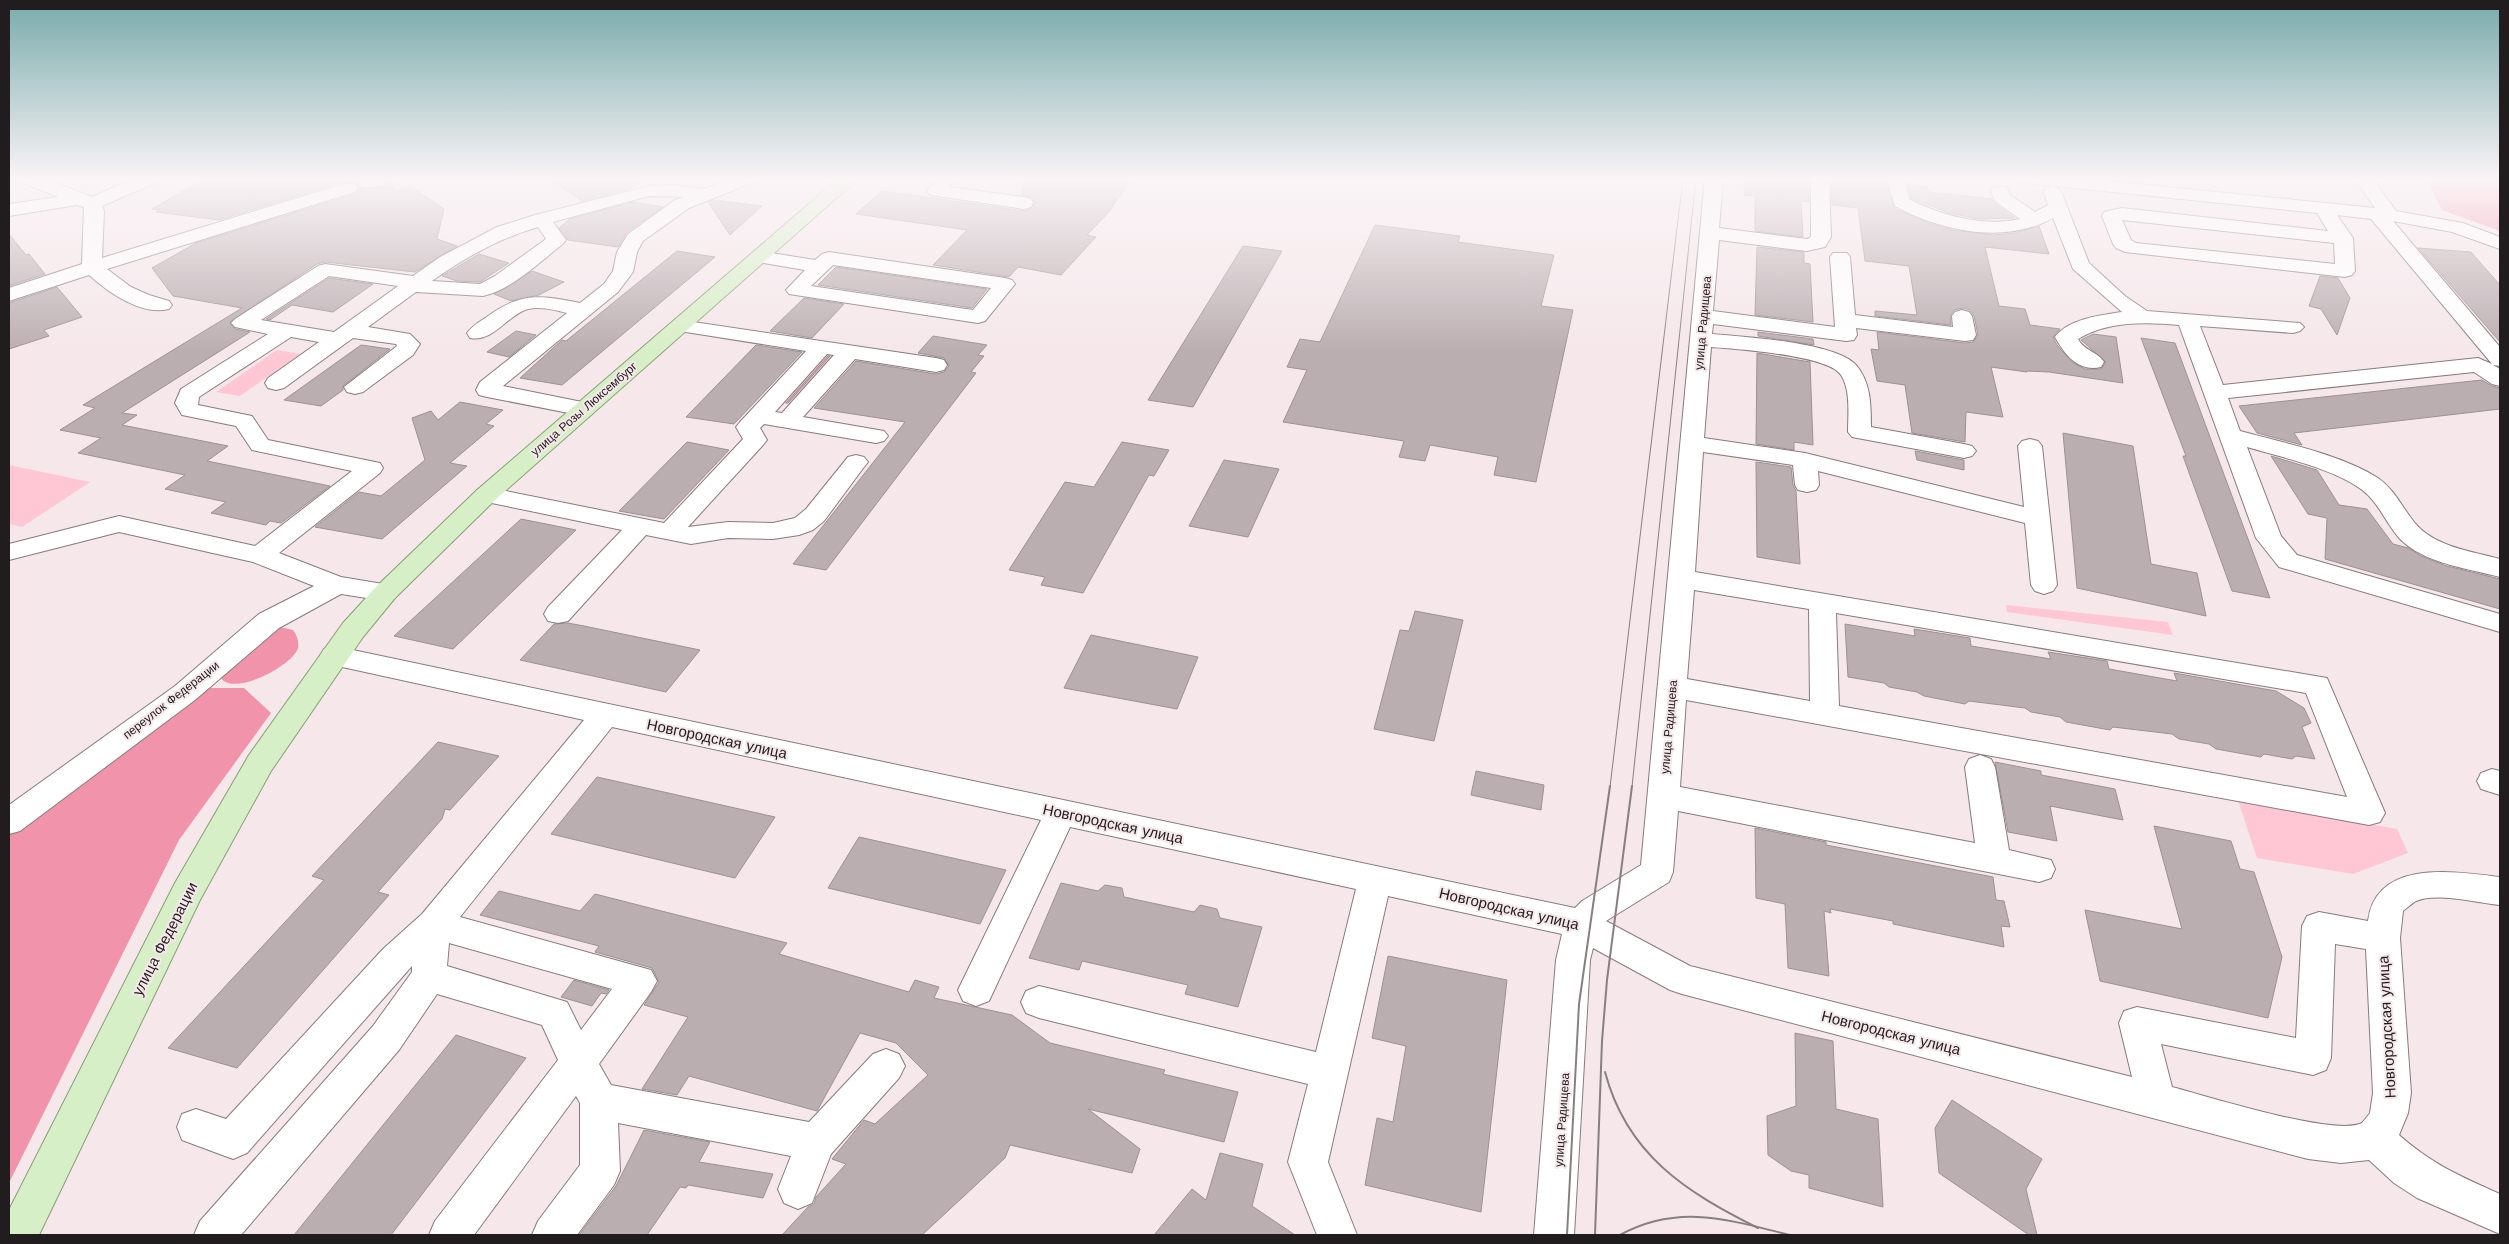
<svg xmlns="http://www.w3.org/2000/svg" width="2509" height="1244" viewBox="0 0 2509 1244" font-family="'Work Sans',sans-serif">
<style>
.green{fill:#fec7d3}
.forest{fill:#f193ab}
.building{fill:#bbaeb1;stroke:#9d9193}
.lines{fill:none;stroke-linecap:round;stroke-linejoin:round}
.minor-casing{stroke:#877b7d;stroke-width:2}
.major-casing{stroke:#869f74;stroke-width:2}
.minor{fill:#fff;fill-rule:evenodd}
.major{fill:#d7efc7;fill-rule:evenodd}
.tram-far1{stroke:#887f81;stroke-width:1}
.tram{stroke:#887f81;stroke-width:2}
.labels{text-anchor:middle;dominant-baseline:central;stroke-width:4;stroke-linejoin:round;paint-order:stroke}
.street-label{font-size:12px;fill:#211d1e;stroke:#f5e7ea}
.near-street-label{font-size:15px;fill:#211d1e;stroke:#f5e7ea}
</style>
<rect width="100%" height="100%" fill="#f5e7ea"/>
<!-- green -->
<g class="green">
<path d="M 277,350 L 300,354 L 240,396 L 216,392 Z"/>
<path d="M 828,353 L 831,355 L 832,359 L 791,403 L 779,405 L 820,354 Z"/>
<path d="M 9,465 L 90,482 L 22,527 L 9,524 Z"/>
<path d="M 2006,605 L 2168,622 L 2173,635 L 2007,612 Z"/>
<path d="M 2238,800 L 2397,829 L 2408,853 L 2353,874 L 2257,858 Z"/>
</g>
<!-- forest -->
<g class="forest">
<path d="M 2426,178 L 2500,178 L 2500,231 L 2442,210 Z"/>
<path d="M 280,627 L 293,630 C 297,635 299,641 298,648 C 293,666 229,699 220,676 Z"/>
<path d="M 196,688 L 244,688 L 271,713 L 179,840 L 9,1183 L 9,832 L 81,774 Z"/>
</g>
<!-- building -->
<g class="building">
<path d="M 206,178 L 363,178 L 357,183 L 360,188 L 366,189 L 383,187 L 393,181 L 395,191 L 410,186 L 444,209 L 437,239 L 457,246 L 415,272 L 325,262 L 317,264 L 230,322 L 235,329 L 250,332 L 122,413 L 137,415 L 122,425 L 228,446 L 207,461 L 330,486 L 281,523 L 270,521 L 266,525 L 211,513 L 226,502 L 165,489 L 185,475 L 78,453 L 101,438 L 60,430 L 95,408 L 83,405 L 242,308 L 173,296 L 152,268 L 196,243 L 356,194 L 360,188 L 355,182 L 342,182 L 219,220 L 156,212 L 160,210 L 152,209 Z"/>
<path d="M 548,178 L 648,178 L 629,189 L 582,201 Z"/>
<path d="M 1023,178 L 1133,178 L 1107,214 L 1087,235 L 1096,237 L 1061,275 L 1018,267 L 1009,277 L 933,265 L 967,230 L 856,214 L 882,191 L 1025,211 L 1033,208 L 1035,202 L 1032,197 L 1022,195 Z"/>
<path d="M 1745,178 L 1809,178 L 1809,202 L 1801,201 L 1803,237 L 1755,231 L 1755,196 L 1744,195 Z"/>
<path d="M 1831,178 L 1871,178 L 1885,181 L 1894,208 L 1931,224 L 1952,230 L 1994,235 L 2015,233 L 2039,226 L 2049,254 L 1985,247 L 1999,306 L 2025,309 L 2030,325 L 2060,329 L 2053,337 L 2057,345 L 2072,362 L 2085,369 L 2101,369 L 2106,362 L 2081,340 L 2093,334 L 2116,337 L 2123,383 L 2049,372 L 2027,371 L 2027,372 L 1991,367 L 2003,417 L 1966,412 L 1965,442 L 1912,433 L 1905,385 L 1877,381 L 1871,349 L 1879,350 L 1877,332 L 1965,343 L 1973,342 L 1978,335 L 1974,316 L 1970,310 L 1963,308 L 1954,310 L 1950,316 L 1951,325 L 1875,316 L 1875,311 L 1917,315 L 1909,266 L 1865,261 L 1858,208 L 1832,205 Z"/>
<path d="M 1908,185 L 1927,187 L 1929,192 L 1992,199 L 1994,203 L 2015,218 L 1978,219 L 1949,213 L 1911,198 Z"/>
<path d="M 714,200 L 762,206 L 730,235 L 708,202 Z"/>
<path d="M 633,202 L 663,207 L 627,232 L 618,247 L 568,240 L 559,228 L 570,219 Z"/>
<path d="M 1375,225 L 1460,236 L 1458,242 L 1554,255 L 1541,306 L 1573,310 L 1536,482 L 1494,475 L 1498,457 L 1430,445 L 1425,461 L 1399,457 L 1404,441 L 1283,422 L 1307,370 L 1287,367 L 1300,339 L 1320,342 Z"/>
<path d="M 9,234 L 26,255 L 29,254 L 45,274 L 9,286 Z"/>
<path d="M 1243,246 L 1282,251 L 1193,407 L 1148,400 Z"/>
<path d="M 1757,247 L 1804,252 L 1804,263 L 1810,264 L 1813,322 L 1755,315 Z"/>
<path d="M 2418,248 L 2471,252 L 2500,285 L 2500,342 Z"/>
<path d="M 677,251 L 715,257 L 562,385 L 520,378 L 562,340 L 566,341 Z"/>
<path d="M 479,254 L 509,263 L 480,282 L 457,281 L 442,276 Z"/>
<path d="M 836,267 L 987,289 L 972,308 L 818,285 Z"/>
<path d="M 532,271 L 564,282 L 539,295 L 511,301 L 494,294 Z"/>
<path d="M 2320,276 L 2338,278 L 2350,298 L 2337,335 L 2321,309 L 2309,306 Z"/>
<path d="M 329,278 L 373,284 L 333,312 L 292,305 L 270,320 L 266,319 Z"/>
<path d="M 57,287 L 82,317 L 44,330 L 49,336 L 9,349 L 9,303 Z"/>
<path d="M 804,298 L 844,304 L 812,338 L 770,331 Z"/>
<path d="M 516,331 L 536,335 L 509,357 L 487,352 Z"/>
<path d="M 1758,332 L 1813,339 L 1814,345 L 1758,336 Z"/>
<path d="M 933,336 L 987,345 L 978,355 L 984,356 L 971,372 L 976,373 L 826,570 L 793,564 L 905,422 L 814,408 L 856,361 L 936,374 L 944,372 L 949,366 L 944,358 L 918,353 Z"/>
<path d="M 2141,338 L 2175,343 L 2270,598 L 2232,591 L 2183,456 L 2186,456 Z"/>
<path d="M 361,345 L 390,349 L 343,386 L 343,390 L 321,406 L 284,400 Z"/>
<path d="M 756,345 L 802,352 L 734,424 L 686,417 Z"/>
<path d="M 1757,353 L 1810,362 L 1813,445 L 1794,442 L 1794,450 L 1756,444 Z"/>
<path d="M 828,356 L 830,356 L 788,403 L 786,403 Z"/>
<path d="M 2482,380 L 2492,386 L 2500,388 L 2500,409 L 2294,433 L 2302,445 L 2257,433 L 2239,406 Z"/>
<path d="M 460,402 L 503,410 L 486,424 L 494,426 L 450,463 L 467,466 L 382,539 L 315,527 L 359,492 L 381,496 L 425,460 L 412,418 L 431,411 L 438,420 Z"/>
<path d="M 2063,433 L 2133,446 L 2151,564 L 2197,573 L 2206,616 L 2077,588 Z"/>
<path d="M 687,442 L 729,450 L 664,519 L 619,511 Z"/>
<path d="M 1122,442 L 1169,450 L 1154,476 L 1149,475 L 1083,593 L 1041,585 L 1045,577 L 1009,570 L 1065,482 L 1094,487 Z"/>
<path d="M 1915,451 L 1964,460 L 1964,470 L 1917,460 Z"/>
<path d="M 2271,456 L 2317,470 L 2339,505 L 2367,509 L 2393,544 L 2408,548 L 2421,556 L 2447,566 L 2500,579 L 2500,609 L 2325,559 L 2327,518 L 2308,514 Z"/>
<path d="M 1224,460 L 1279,469 L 1248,537 L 1189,526 Z"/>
<path d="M 1756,462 L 1791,467 L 1793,485 L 1796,491 L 1800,564 L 1757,557 Z"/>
<path d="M 521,519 L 576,530 L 453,649 L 394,636 Z"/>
<path d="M 1415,611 L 1463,620 L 1434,741 L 1374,729 L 1400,630 L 1409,631 Z"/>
<path d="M 568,623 L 584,626 L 700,650 L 666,692 L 520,660 L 554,624 Z"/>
<path d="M 1845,624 L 1915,636 L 1914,629 L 1970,638 L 1971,646 L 2051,659 L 2048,652 L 2107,661 L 2109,669 L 2177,681 L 2174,673 L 2276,691 L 2304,708 L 2311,723 L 2302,727 L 2315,759 L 2296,756 L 2292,759 L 2264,754 L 2261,757 L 2216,749 L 2209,744 L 2179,739 L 2172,734 L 2113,727 L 2110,730 L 2066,722 L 2060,717 L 2031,712 L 2025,708 L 1969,701 L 1965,704 L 1924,696 L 1917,692 L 1889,687 L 1884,683 L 1848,677 Z"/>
<path d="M 1091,635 L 1198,657 L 1177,709 L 1064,688 Z"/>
<path d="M 438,742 L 499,756 L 450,810 L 445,809 L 442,819 L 378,892 L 389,895 L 237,1068 L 168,1048 L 324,880 L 312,876 Z"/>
<path d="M 1995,762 L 2041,771 L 2041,775 L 2115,789 L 2123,820 L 2050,806 L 2057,841 L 2008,832 Z"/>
<path d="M 1476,771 L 1544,785 L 1541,810 L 1471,795 Z"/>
<path d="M 597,777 L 775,817 L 735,878 L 551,834 Z"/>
<path d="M 2154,826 L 2231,841 L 2240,869 L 2254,872 L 2282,957 L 2268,1018 L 2100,981 L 2085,910 L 2182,929 Z"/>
<path d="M 1755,828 L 1826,842 L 1826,845 L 1993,877 L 1996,900 L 2004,901 L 2010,927 L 2001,926 L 2004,947 L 1893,924 L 1893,921 L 1830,909 L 1831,913 L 1824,911 L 1829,976 L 1788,968 L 1785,904 L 1756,898 Z"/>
<path d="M 859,837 L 1006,870 L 980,924 L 828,888 Z"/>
<path d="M 1061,883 L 1098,891 L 1105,885 L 1122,888 L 1124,897 L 1194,912 L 1200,905 L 1217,909 L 1220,918 L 1262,927 L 1238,1007 L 1185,994 L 1188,985 L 1082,961 L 1079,970 L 1029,958 Z"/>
<path d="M 499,891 L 580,911 L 595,894 L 787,943 L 779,954 L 909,992 L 915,980 L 939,987 L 934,998 L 1012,1015 L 1050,1043 L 1165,1070 L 1163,1074 L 1238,1092 L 1224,1142 L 1088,1109 L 1140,1149 L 1132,1173 L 1010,1145 L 1005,1158 L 922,1235 L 782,1235 L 808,1207 L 814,1204 L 816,1197 L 846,1164 L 832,1159 L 864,1120 L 875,1124 L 928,1075 L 896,1043 L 860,1033 L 817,1111 L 689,1076 L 677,1095 L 642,1089 L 688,1017 L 644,1005 L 659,982 L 652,968 L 595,952 L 599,946 L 480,915 Z"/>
<path d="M 1388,956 L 1507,980 L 1481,1212 L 1365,1185 L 1377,1118 L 1393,1122 L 1406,1046 L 1372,1038 Z"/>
<path d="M 574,980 L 609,990 L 606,994 L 601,993 L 592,1006 L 561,997 Z"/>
<path d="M 1795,1033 L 1833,1041 L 1836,1109 L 1878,1119 L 1883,1207 L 1809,1188 L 1809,1175 L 1791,1171 L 1768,1155 L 1767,1116 L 1796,1106 Z"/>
<path d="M 456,1035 L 526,1058 L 391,1235 L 294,1235 Z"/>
<path d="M 1952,1100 L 2042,1159 L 2026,1189 L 2037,1235 L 2029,1235 L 1939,1173 L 1935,1128 Z"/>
<path d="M 644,1130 L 710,1142 L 699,1162 L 773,1174 L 763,1198 L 688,1185 L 686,1188 L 680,1187 L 647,1235 L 579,1235 L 616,1186 Z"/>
<path d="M 1220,1153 L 1263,1164 L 1252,1206 L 1295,1235 L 1154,1235 L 1192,1189 L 1206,1200 Z"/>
</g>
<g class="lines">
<defs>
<g id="minor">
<path d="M 19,178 L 43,178 L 92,197 L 136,178 L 160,178 L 157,182 L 102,206 L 104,211 L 102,258 L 343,184 L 355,184 L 358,188 L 355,192 L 107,269 L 131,287 L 149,295 L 169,301 L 172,305 L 169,309 C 142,316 109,293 89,275 L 9,301 L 9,288 L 82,264 L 84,207 L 77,205 L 9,216 L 9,204 L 58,197 L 22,182 Z"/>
<path d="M 366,178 L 393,178 C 387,186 371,189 362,187 L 359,183 Z"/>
<path d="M 732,178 L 757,178 L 754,182 L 689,208 L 643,241 L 637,252 L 633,272 L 618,292 L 503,386 L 592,404 L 595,409 L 592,414 L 584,416 L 487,397 L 479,395 L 476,390 L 480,382 L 567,313 C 555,310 541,306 528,309 C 507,315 493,343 470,338 L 467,333 C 472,326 481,321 488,316 C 521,292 541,295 580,303 L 604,284 L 613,271 L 617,252 L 628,234 L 675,200 L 684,197 L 649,196 L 553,222 L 566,240 L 563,244 C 539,262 513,289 483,296 L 416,292 L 368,327 L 410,334 L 420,344 L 413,355 L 363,392 L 355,394 L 347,392 L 344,387 L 397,346 L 396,344 L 353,338 L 284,388 L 276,390 L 268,388 L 265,383 L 268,378 L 319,342 L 291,337 L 199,397 L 198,405 L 252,416 L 268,440 L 380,463 L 383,468 L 380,473 L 279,553 L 341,577 L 395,586 L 399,592 L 395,598 L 386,601 L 341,594 L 279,628 L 195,700 L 20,831 L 9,834 L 9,805 L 175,686 L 259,614 L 314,586 L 253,562 L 119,532 L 9,560 L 9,544 L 119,516 L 255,546 L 352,471 L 252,450 L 236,426 L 182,415 L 175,403 L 181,389 L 268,334 L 235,327 L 231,323 L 235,319 L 318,266 L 325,264 L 413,276 L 440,257 L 497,227 L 535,215 L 649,186 L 672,185 L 705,189 ZM 538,227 L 546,239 L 495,276 L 480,284 L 432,281 C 464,258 500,238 538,227 ZM 329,276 L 398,286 L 334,332 L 261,320 Z"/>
<path d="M 938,178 L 957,178 L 949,187 L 1024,197 L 1031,199 L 1033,203 L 1031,207 L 1024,209 L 930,195 L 927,191 Z"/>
<path d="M 1705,178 L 1723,178 L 1719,228 L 1807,239 L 1811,237 L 1811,178 L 1829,178 L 1831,237 L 1825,247 L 1807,251 L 1719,240 L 1713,311 L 1835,327 L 1830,257 L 1833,253 L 1847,253 L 1850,257 L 1855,315 L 1953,327 L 1952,316 L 1955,312 L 1962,310 L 1969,312 L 1972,316 L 1976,335 L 1973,340 L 1965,341 L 1856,328 L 1857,335 L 1854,340 L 1846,341 L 1713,324 L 1712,334 C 1744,337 1835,342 1856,365 C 1871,382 1871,406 1871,427 L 1964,444 L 1972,446 L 1976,451 L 1972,456 L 1964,458 L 1852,437 L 1848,432 C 1848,415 1851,390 1841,375 C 1828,355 1736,349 1711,347 L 1704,438 L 1805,453 L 2024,507 L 2018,446 L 2022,441 L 2030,439 L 2038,441 L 2042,446 L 2057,585 L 2053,591 L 2044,594 L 2035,591 L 2031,585 L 2025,523 L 1818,471 L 1819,485 L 1816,490 L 1807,492 L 1798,490 L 1795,485 L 1793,465 L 1703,452 L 1695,572 L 2327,678 L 2385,813 L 2380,822 L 2369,825 L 1686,700 L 1680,787 L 1975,843 L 1965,767 L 1969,759 L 1980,755 L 1991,759 L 1995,767 L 2009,850 L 2051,860 L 2055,869 L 2051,878 L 2039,882 L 1678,811 L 1673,872 L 1669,882 L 1606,921 L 1690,966 L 2132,1077 L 2119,1023 L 2124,1011 L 2137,1007 L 2296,1038 L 2302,926 L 2307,916 L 2319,912 L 2368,921 C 2376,858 2456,872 2500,877 L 2500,905 C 2477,903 2438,892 2416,901 C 2412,903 2407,908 2403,911 L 2400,938 L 2411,1093 L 2408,1113 L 2399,1135 C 2433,1165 2460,1176 2500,1194 L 2500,1234 L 2417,1198 L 2394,1183 L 2369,1160 L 2341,1163 L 2308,1159 L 1682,994 L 1670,990 L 1593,948 L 1590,960 L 1574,1235 L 1534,1235 L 1556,960 L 1562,934 L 1388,896 L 1328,1162 L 1357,1235 L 1317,1235 L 1288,1162 L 1308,1084 L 1039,1018 L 1026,1013 L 1021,1002 L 1026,991 L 1039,986 L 1316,1052 L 1356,889 L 1070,827 L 989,1001 L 976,1006 L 963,1001 L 958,990 L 1041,820 L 612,727 L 460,917 L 651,970 L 657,981 L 651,992 L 599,1064 L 611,1085 L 809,1122 L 873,1054 L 886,1049 L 899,1054 L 905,1066 L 899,1078 L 831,1154 L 812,1203 L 798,1209 L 784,1203 L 778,1189 L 791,1156 L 618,1123 L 620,1171 L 614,1185 L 577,1235 L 532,1235 L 538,1221 L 580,1165 L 580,1103 L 576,1096 L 474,1235 L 429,1235 L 435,1221 L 558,1060 L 542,1025 L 437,994 L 399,1050 L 241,1235 L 194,1235 L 200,1221 L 373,1026 L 412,972 L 412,966 L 247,1153 L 233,1159 L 182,1140 L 177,1127 L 182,1114 L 196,1109 L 226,1119 L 383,949 L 422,914 L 584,720 L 324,663 L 320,656 L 324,649 L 334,646 L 1575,908 L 1582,901 L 1641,865 ZM 1694,590 L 1809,609 L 1810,701 L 1687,679 ZM 1836,613 L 2306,693 L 2347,797 L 1839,706 ZM 449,943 L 612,989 L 581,1030 L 567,1002 L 447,966 ZM 2335,944 L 2366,949 L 2373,1093 L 2370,1113 L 2362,1123 C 2335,1137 2207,1096 2172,1087 L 2161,1044 L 2313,1075 L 2326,1070 L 2331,1058 Z"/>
<path d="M 1886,178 L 1904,178 L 1909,199 C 1941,216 1985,227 2020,219 L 1995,201 L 1991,191 L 1994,187 L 2006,187 L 2010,195 L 2035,212 L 2048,205 L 2043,191 L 2051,186 L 2020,182 L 2017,178 L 2078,178 L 2375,208 L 2354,178 L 2372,178 L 2396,211 L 2463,223 L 2500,237 L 2500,249 L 2452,232 L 2393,221 L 2500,347 L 2500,366 L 2493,365 L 2500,369 L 2500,386 L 2492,384 L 2474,372 L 2228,398 L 2240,431 C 2284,443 2340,454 2378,478 C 2394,489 2402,507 2414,522 C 2434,547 2471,551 2500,559 L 2500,577 C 2469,569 2424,563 2401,540 C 2386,524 2379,502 2361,489 C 2329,467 2284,458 2247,447 L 2281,536 L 2297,555 L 2500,614 L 2500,632 L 2279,567 L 2256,538 L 2179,325 C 2144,322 2108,321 2078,339 C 2084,351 2097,351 2104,362 L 2101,367 C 2078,372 2065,355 2055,337 C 2068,319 2101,315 2122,312 L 2073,269 L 2053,218 C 2005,245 1940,231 1895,206 ZM 2055,186 L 2317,213 L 2328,231 L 2122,208 L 2104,212 L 2102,216 L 2113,244 L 2116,248 L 2125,252 L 2345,277 L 2352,275 L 2355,271 L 2353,238 L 2337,215 L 2371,219 L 2492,364 L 2478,358 L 2223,385 L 2200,326 L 2293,333 L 2300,331 L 2304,327 L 2300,323 L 2147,311 L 2125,296 L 2089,263 L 2061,191 ZM 2122,220 L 2334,243 L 2335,264 L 2136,243 L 2131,240 Z"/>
<path d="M 759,251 L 815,260 L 822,254 L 829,252 L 1005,278 L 1012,280 L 1015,284 L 985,321 L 978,323 L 789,294 L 786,290 L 805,270 L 752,261 L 749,257 L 752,253 ZM 833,265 L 991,288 L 973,310 L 811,286 Z"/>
<path d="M 680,320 L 936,358 L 944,360 L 947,365 L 944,370 L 936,372 L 855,359 L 803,417 L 884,431 L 888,436 L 884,441 L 876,443 L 764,424 L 760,428 L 767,440 L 763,445 L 688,527 L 728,522 L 773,523 L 795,518 L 806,509 L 848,457 L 856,455 L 864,457 L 868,462 L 864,467 L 824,521 L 813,530 L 799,535 L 773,539 L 728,538 L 691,544 L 646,535 L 568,621 L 558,623 L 548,621 L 544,614 L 548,607 L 622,530 L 477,500 L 474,495 L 477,490 L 486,487 L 664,523 L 743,439 L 736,427 L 740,422 L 806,351 L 673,330 L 669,326 L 673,322 ZM 827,354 L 834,355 L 782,413 L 775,412 Z"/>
<path d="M 2492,769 L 2500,771 L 2500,795 L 2481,789 L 2477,781 L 2481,773 Z"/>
</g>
<path id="major" d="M 839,178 L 859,178 L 495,500 L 395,598 L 363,637 L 271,771 L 200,900 L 39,1235 L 9,1235 L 9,1210 L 175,883 L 249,755 L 343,623 L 377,586 L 477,490 Z"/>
</defs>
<!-- minor casing -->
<use href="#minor" class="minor-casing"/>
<!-- major casing -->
<use href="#major" class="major-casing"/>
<!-- minor -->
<use href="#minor" class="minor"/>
<!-- major -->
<use href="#major" class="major"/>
<!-- tram-far1 -->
<g class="tram-far1">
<path d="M 1610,787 L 1683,178"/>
<path d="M 1632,787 L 1696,178"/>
</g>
<!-- tram -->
<g class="tram">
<path d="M 1605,1072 C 1627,1155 1686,1192 1758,1228"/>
<path d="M 1567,1235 L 1579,1004 L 1610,786"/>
<path d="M 1595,1235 L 1602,1041 L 1607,980 L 1632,786"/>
<path d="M 1620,1235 C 1679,1203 1729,1220 1790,1235"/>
</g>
</g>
<!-- sky -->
<linearGradient id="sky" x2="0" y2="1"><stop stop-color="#78aaab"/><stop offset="0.51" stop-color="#faf4f6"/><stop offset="1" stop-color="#faf4f6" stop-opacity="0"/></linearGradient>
<rect width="2509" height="352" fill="url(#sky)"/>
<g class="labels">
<!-- street labels -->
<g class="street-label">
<text transform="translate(1703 323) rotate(-85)">улица Радищева</text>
<text transform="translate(584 409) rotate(-41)">улица Розы Люксембург</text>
<text transform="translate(171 700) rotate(-38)">переулок Федерации</text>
<text transform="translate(1669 727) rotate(-85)">улица Радищева</text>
<text transform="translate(1562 1120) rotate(-86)">улица Радищева</text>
</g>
<!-- near-street labels -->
<g class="near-street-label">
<text transform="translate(717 739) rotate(12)">Новгородская улица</text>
<text transform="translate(1113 824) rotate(12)">Новгородская улица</text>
<text transform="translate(1509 909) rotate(13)">Новгородская улица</text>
<text transform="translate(165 939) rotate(-63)">улица Федерации</text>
<text transform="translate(2387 1027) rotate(-93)">Новгородская улица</text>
<text transform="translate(1891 1033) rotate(14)">Новгородская улица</text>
</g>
</g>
<!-- border -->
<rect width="2509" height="1244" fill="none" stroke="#211d1e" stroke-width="20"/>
</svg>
